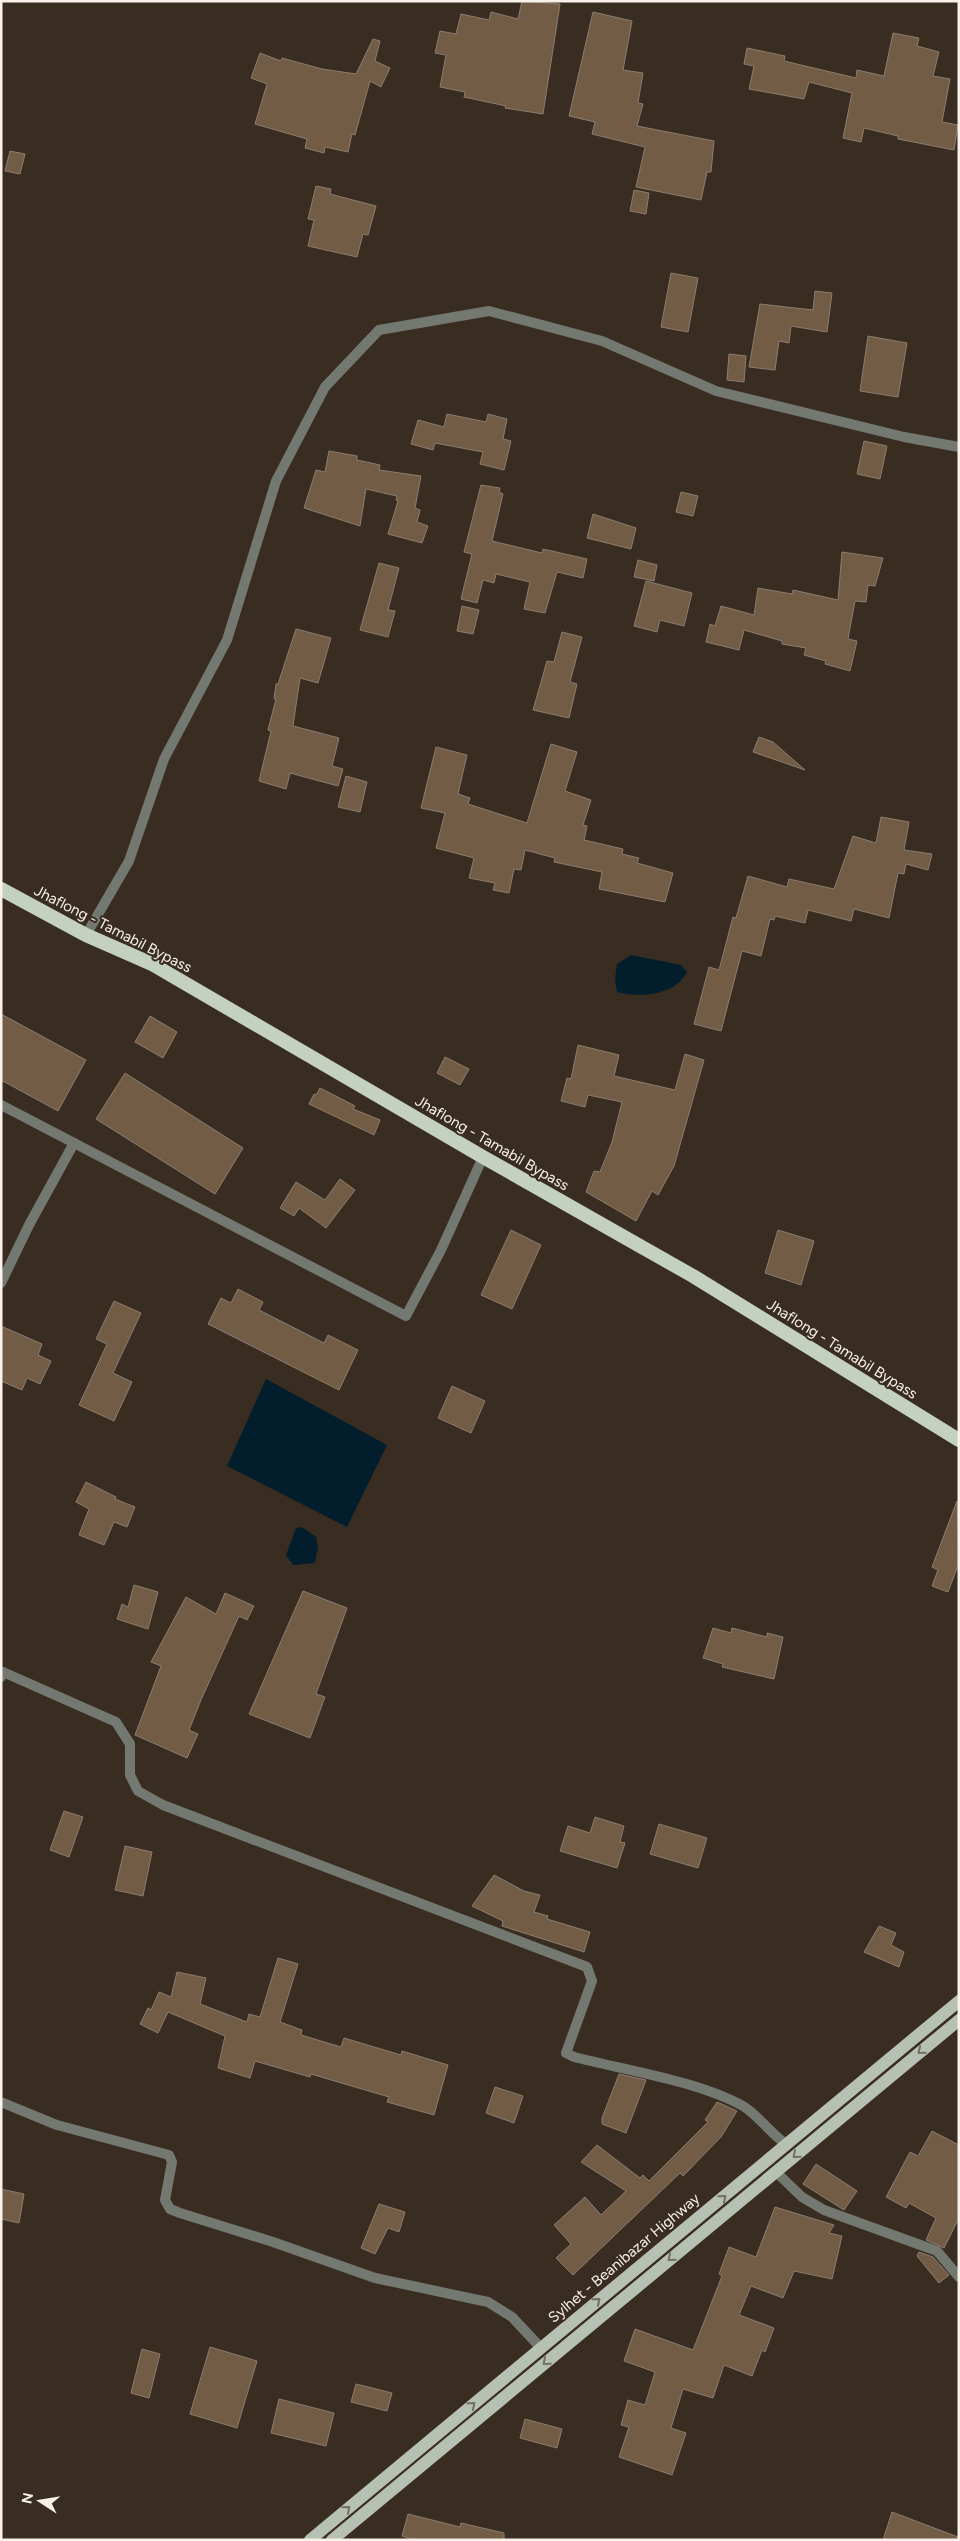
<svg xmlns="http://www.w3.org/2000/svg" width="960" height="2541" viewBox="0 0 960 2541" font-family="Figtree,sans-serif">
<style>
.water{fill:#021e2d}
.building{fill:#725c45;stroke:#8b7d70}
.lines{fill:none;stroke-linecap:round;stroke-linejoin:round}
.minor{stroke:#737871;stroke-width:10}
.primary{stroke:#b7c1b3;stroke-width:12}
.trunk{stroke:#c4d0c0;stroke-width:14}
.oneway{stroke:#727063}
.labels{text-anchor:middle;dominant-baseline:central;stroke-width:4;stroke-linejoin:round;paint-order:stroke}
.street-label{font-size:15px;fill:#f9f1ea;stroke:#392d21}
</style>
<rect width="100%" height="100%" fill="#392d21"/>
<!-- water -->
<g class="water">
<path d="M 631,955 L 681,965 L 687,972 C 675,996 639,998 617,992 L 615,979 L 617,964 Z"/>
<path d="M 266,1379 L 387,1445 L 347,1527 L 227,1466 Z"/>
<path d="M 302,1527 L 316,1537 L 318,1547 L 315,1563 L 293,1565 L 286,1555 L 296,1528 Z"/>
</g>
<!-- building -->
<g class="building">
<path d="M 522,1 L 560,4 L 543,114 L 505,108 L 506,106 L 464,97 L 465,92 L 440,87 L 446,55 L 435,53 L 440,31 L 456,34 L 461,14 L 489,20 L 491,12 L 518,19 Z"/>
<path d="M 593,12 L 632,21 L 623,70 L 643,73 L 638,103 L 643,104 L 637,126 L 714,141 L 711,172 L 707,172 L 701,200 L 636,187 L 645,147 L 592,134 L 595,122 L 569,116 Z"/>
<path d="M 893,33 L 919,38 L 917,46 L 939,52 L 933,76 L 950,79 L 942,122 L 958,125 L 954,150 L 898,139 L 898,136 L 864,128 L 861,142 L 843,138 L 852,93 L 809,82 L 804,99 L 749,89 L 754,66 L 744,64 L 747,48 L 785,56 L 784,61 L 856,78 L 857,70 L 884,76 Z"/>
<path d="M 373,39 L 380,41 L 375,61 L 390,68 L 381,87 L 370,81 L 355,135 L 352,134 L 348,152 L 325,147 L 324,153 L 305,148 L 307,139 L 255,124 L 267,84 L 251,78 L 260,53 L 281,61 L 282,58 L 322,69 L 356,74 Z"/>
<path d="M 10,151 L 25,154 L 20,174 L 5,171 Z"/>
<path d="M 316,186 L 331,189 L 330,194 L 376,206 L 368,235 L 363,234 L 357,257 L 308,246 L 314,220 L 308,219 Z"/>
<path d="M 634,190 L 649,193 L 646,214 L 630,211 Z"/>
<path d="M 671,273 L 698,278 L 688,332 L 661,327 Z"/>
<path d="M 815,291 L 832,293 L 827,332 L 791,326 L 789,343 L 779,341 L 775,370 L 749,367 L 760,304 L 813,310 Z"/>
<path d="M 868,336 L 907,343 L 898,397 L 860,391 Z"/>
<path d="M 729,354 L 746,356 L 744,382 L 727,380 Z"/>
<path d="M 447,414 L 486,422 L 488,414 L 507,419 L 503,439 L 511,441 L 504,470 L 480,464 L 483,452 L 435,443 L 433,450 L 411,444 L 418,420 L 444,427 Z"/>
<path d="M 864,441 L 887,446 L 880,479 L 857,474 Z"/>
<path d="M 329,451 L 357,456 L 357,460 L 380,465 L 379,470 L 421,476 L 415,508 L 420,510 L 417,522 L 428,526 L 422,543 L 388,534 L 398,501 L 396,500 L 397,496 L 366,489 L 360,526 L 304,508 L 316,470 L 325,472 Z"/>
<path d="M 481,485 L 500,488 L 499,492 L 503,494 L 492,541 L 542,553 L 543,549 L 587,559 L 583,578 L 557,572 L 545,613 L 524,609 L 530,582 L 496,574 L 494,583 L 483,580 L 477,603 L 461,599 L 472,554 L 464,552 Z"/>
<path d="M 681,492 L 698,496 L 693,516 L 676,512 Z"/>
<path d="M 593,514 L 636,528 L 631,549 L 587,538 Z"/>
<path d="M 842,552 L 883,558 L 875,586 L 868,585 L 866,602 L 855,601 L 848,639 L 857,641 L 850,671 L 825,664 L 826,661 L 804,655 L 806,648 L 782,644 L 782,641 L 744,630 L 739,650 L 706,642 L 710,624 L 715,626 L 721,606 L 754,615 L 758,588 L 792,594 L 793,590 L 838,600 Z"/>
<path d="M 638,560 L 657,565 L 654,581 L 634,577 Z"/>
<path d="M 379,563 L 399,568 L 388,610 L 395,611 L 388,637 L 360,630 Z"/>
<path d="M 646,581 L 692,593 L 684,626 L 660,620 L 657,632 L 634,626 Z"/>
<path d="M 462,606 L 479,610 L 473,634 L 457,631 Z"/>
<path d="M 296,629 L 331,638 L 318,683 L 300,678 L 293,726 L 339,738 L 332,766 L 343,769 L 338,786 L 290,773 L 286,789 L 259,781 L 271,731 L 268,730 L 276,699 L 274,699 L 276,684 L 278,684 Z"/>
<path d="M 562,632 L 582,637 L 570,682 L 577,684 L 569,718 L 533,710 L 547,661 L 554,662 Z"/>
<path d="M 759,737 L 773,742 L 805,770 L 753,752 Z"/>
<path d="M 551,744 L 577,752 L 565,791 L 591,800 L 583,825 L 587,826 L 584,840 L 623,849 L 622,854 L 639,858 L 637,863 L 673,873 L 665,902 L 599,889 L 602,872 L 554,862 L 555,858 L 525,850 L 521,870 L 514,869 L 509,893 L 493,890 L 495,883 L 469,878 L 474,858 L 436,848 L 445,813 L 421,808 L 436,747 L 467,755 L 458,794 L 470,798 L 468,804 L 527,823 Z"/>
<path d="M 346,776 L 367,782 L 360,812 L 338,807 Z"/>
<path d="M 881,817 L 909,822 L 904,850 L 932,854 L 928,870 L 906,864 L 904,874 L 898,873 L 889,918 L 854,909 L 851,921 L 808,910 L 805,923 L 775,916 L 774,920 L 770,919 L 761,956 L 742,951 L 721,1031 L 694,1024 L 709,967 L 719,970 L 733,917 L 736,918 L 748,876 L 787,887 L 789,879 L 834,889 L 853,836 L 876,843 Z"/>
<path d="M 1,1014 L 86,1060 L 58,1111 L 1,1080 Z"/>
<path d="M 150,1016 L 177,1032 L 163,1058 L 135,1042 Z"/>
<path d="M 578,1045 L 619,1055 L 614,1076 L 675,1090 L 685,1054 L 704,1060 L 674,1166 L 658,1195 L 652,1191 L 636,1221 L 586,1192 L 594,1171 L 600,1172 L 612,1142 L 622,1102 L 588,1095 L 585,1107 L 561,1101 L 567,1078 L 571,1079 Z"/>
<path d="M 445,1057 L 469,1069 L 460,1085 L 437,1073 Z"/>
<path d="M 125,1073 L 243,1148 L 215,1194 L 96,1119 Z"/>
<path d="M 320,1088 L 355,1106 L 353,1109 L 380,1120 L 374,1135 L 309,1104 L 314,1094 L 316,1095 Z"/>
<path d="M 340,1179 L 355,1190 L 326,1228 L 299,1208 L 294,1216 L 280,1208 L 296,1182 L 325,1200 Z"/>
<path d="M 511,1230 L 541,1245 L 512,1309 L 481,1295 Z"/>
<path d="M 778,1230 L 814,1241 L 801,1285 L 765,1273 Z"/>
<path d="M 238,1289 L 263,1302 L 259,1310 L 324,1343 L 328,1335 L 358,1350 L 339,1390 L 208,1324 L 221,1298 L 231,1303 Z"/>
<path d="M 114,1301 L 141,1313 L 113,1373 L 132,1382 L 114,1421 L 79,1405 L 107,1344 L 96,1339 Z"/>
<path d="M 1,1326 L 42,1344 L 38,1355 L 51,1361 L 40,1384 L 27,1378 L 22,1390 L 1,1381 Z"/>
<path d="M 452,1386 L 485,1401 L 471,1433 L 438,1418 Z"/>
<path d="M 86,1482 L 116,1497 L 115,1499 L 135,1507 L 127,1527 L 114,1522 L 104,1545 L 79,1535 L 89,1509 L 76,1502 Z"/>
<path d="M 957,1501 L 959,1563 L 948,1592 L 932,1586 L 938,1570 L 932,1567 Z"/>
<path d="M 134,1585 L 158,1592 L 148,1629 L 117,1619 L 122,1604 L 128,1607 Z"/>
<path d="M 303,1591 L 347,1608 L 316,1694 L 325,1697 L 310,1738 L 249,1714 Z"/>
<path d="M 225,1593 L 254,1606 L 247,1620 L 239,1616 L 201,1700 L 189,1730 L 198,1734 L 187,1758 L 135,1735 L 161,1666 L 151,1662 L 186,1597 L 216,1614 Z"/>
<path d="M 713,1628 L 731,1633 L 732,1628 L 767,1637 L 767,1633 L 783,1637 L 774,1679 L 722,1667 L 723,1664 L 703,1658 Z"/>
<path d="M 64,1811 L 83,1817 L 69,1857 L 50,1850 Z"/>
<path d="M 595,1817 L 624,1826 L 620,1842 L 625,1843 L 617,1868 L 560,1851 L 568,1826 L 590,1833 Z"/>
<path d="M 659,1824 L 707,1838 L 698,1868 L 650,1854 Z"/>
<path d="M 125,1846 L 152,1852 L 143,1896 L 115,1890 Z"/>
<path d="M 494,1875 L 524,1891 L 540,1895 L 534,1912 L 548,1916 L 547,1919 L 590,1932 L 584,1952 L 502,1926 L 503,1921 L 472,1906 Z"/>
<path d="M 879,1926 L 896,1933 L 891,1945 L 904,1952 L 899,1967 L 864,1952 Z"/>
<path d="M 278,1958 L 298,1964 L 280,2022 L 302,2030 L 301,2035 L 341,2047 L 344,2038 L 401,2055 L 402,2051 L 448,2065 L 434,2115 L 387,2102 L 389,2097 L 311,2074 L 310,2077 L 255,2061 L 250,2078 L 218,2068 L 225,2036 L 168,2012 L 158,2033 L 140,2024 L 148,2008 L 151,2010 L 159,1992 L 171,1997 L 177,1972 L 206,1978 L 200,2004 L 247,2022 L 249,2014 L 260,2017 Z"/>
<path d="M 619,2074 L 646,2080 L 626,2133 L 602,2124 L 602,2118 Z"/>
<path d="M 495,2087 L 523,2096 L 514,2123 L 486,2113 Z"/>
<path d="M 717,2102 L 737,2111 L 721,2137 L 683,2176 L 680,2173 L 573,2275 L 556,2258 L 571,2244 L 554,2225 L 585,2197 L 601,2215 L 626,2191 L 581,2162 L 597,2145 L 640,2178 L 643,2175 L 649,2181 L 708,2122 L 705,2120 Z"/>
<path d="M 932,2131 L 959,2145 L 959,2218 L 944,2248 L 926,2240 L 936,2218 L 909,2203 L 906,2208 L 886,2197 L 910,2152 L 918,2156 Z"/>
<path d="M 816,2164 L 857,2191 L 844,2210 L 803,2184 Z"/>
<path d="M 1,2189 L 24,2194 L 19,2223 L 1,2219 Z"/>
<path d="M 379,2204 L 405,2212 L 399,2232 L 388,2228 L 375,2254 L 361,2248 Z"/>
<path d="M 775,2207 L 834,2225 L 829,2233 L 842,2236 L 832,2279 L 794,2271 L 783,2298 L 751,2286 L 739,2315 L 774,2328 L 765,2352 L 762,2350 L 752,2376 L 724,2365 L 713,2398 L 683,2389 L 671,2428 L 686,2433 L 672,2475 L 619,2457 L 629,2427 L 621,2425 L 628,2400 L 645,2405 L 655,2372 L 624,2361 L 635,2329 L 693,2350 L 722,2276 L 719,2274 L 729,2247 L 756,2257 Z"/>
<path d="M 919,2252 L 933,2257 L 949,2275 L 939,2283 L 917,2256 Z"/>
<path d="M 210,2347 L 257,2361 L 237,2428 L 190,2414 Z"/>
<path d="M 142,2349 L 160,2354 L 149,2398 L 131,2393 Z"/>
<path d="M 356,2384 L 392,2393 L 387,2411 L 351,2402 Z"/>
<path d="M 279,2399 L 334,2413 L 326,2446 L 271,2433 Z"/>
<path d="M 525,2419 L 562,2429 L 557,2448 L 520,2438 Z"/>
<path d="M 892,2512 L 958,2537 L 958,2540 L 883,2540 Z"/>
<path d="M 408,2514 L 460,2527 L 461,2523 L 504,2533 L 504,2540 L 416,2540 L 402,2536 Z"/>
</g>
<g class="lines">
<!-- minor -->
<g class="minor">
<path d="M 86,935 L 129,861 L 164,759 L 227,640 L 276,481 L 325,387 L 379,330 L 489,311 L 602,341 L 716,391 L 904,437 L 959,447"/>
<path d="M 1,1105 L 406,1316 L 441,1250 L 483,1157"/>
<path d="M 1,1283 L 29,1225 L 74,1143"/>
<path d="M 1,1677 L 3,1672 L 116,1722 L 130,1744 L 130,1775 L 138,1791 L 163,1805 L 587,1967 L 592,1981 L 566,2053 L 574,2057 C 625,2070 698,2081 743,2106 C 758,2115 771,2134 786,2144"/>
<path d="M 1,2102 L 57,2125 L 169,2155 L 172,2162 L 165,2200 L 170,2209 L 180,2213 L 273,2242 L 375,2278 L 488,2302 L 512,2317 L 541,2348"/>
<path d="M 776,2172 L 802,2197 L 824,2210 L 937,2251 L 959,2277"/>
</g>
<!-- primary -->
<g class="primary">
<path d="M 310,2540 L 959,2001"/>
<path d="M 332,2540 L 959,2020"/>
</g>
<!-- trunk -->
<path class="trunk" d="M 1,889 L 86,935 L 152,964 L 483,1157 L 693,1276 L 959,1440"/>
</g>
<!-- one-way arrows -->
<defs><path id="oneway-chevron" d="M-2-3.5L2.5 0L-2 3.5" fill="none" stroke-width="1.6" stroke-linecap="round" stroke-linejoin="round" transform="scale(1.25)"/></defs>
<g class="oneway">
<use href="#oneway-chevron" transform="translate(921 2051) rotate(140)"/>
<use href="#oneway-chevron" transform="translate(796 2155) rotate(140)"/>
<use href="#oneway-chevron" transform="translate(723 2198) rotate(-40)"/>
<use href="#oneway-chevron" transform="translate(671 2258) rotate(140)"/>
<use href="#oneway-chevron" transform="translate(597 2301) rotate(-40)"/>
<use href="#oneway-chevron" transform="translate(546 2362) rotate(140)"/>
<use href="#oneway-chevron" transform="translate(472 2405) rotate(-40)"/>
<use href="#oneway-chevron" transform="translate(347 2509) rotate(-40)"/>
</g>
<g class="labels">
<!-- street labels -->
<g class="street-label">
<text transform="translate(113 929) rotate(27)">Jhaflong - Tamabil Bypass</text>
<text transform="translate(492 1143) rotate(30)">Jhaflong - Tamabil Bypass</text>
<text transform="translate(842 1349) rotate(32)">Jhaflong - Tamabil Bypass</text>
<text transform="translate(624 2258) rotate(-40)">Sylhet - Beanibazar Highway</text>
</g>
</g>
<!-- border -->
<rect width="960" height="2541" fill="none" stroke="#f9f1ea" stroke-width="5"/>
<!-- north arrow -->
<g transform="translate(40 2501) rotate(282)" stroke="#392d21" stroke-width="4" paint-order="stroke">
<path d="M0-4L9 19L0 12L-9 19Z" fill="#f9f1ea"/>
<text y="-8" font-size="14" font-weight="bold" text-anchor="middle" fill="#f9f1ea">N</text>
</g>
</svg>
